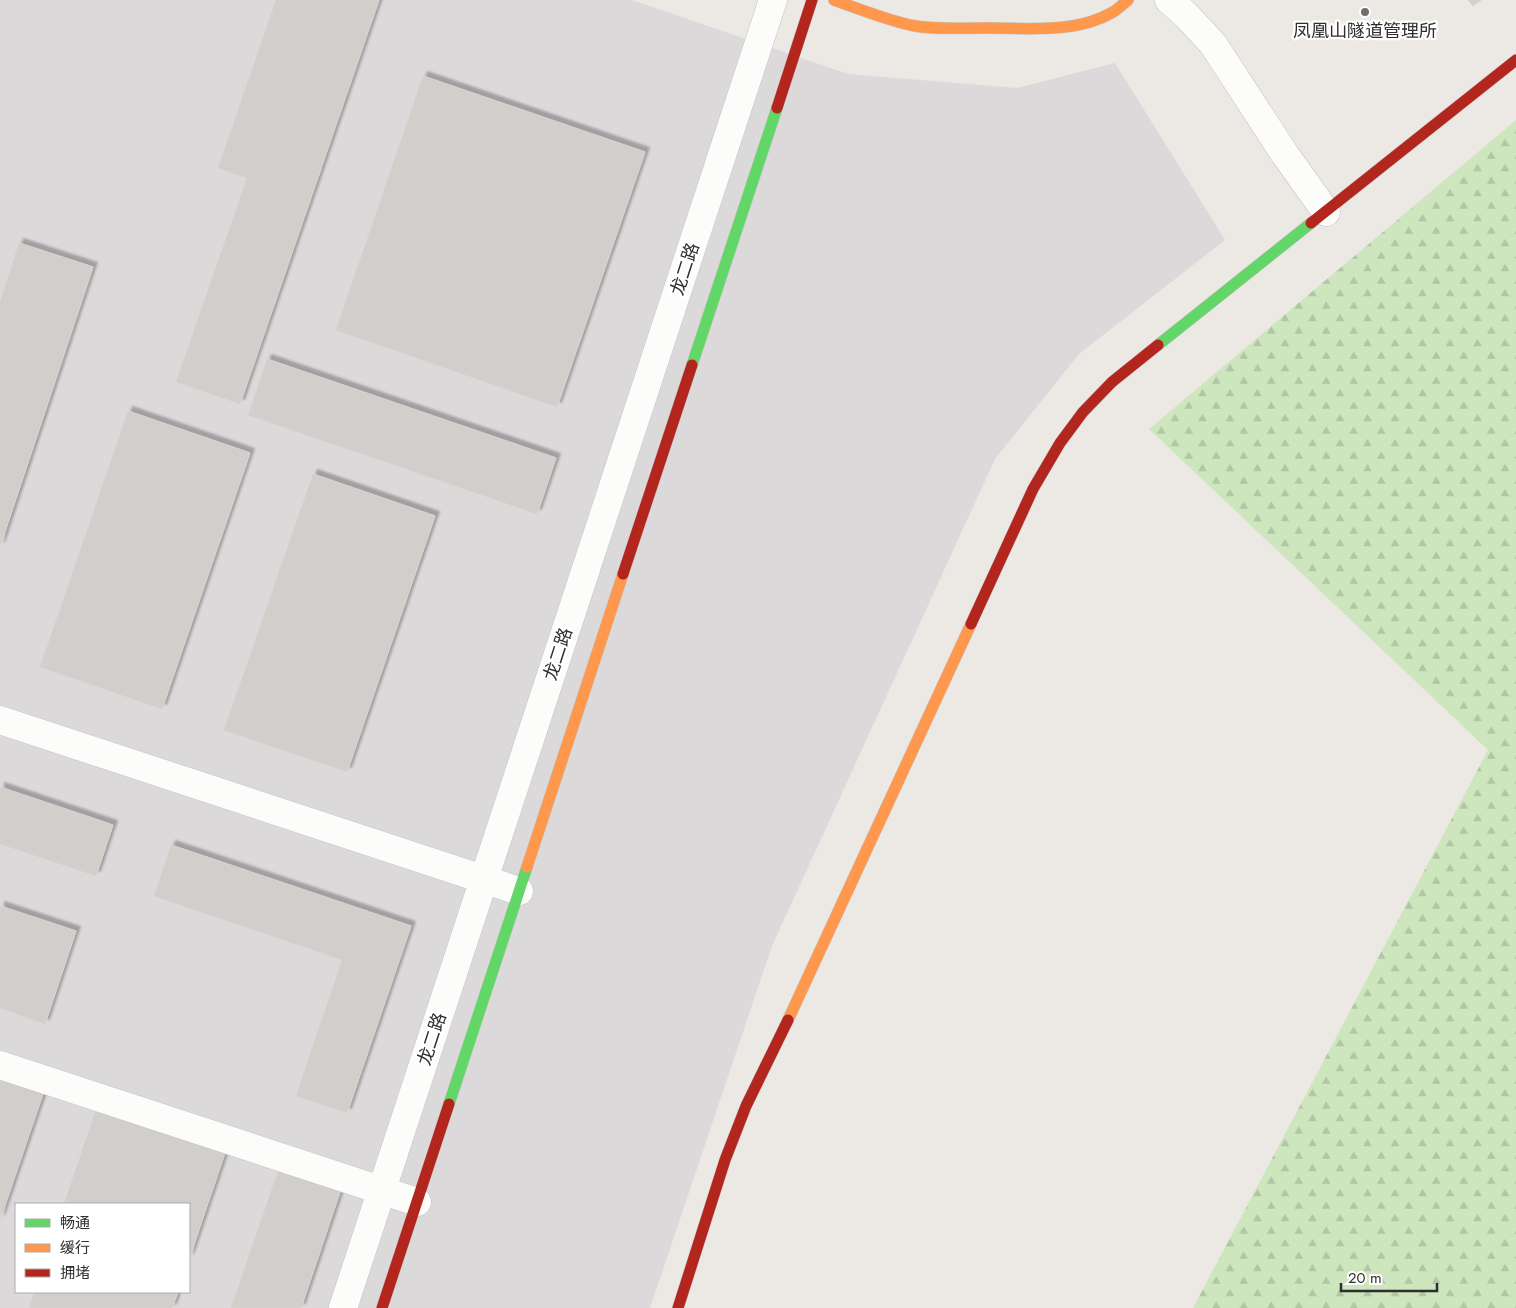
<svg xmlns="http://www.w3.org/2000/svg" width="1516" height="1308" viewBox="0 0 1516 1308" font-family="Jost,'Noto Sans SC',sans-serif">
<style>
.industrial{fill:#dcd9db;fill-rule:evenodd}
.forest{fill:url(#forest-firs)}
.building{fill:#d1cecb;stroke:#d7d4d0;filter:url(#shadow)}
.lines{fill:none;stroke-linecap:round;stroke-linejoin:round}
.street-casing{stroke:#c5c4c5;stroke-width:29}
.fast-casing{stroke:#c5c4c5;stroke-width:12}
.slow-casing{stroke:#c5c4c5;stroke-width:12}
.jam-casing{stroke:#c5c4c5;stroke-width:12}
.street{stroke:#fcfcfb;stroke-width:28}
.fast{stroke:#63d668;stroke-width:11}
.slow{stroke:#ff974d;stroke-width:11}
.jam{stroke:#b3261e;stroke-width:11}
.poi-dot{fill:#706f6e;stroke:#fff;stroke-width:2}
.labels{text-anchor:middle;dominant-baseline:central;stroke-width:4.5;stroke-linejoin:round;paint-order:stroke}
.poi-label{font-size:18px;fill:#2e2e2e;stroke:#fff}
.street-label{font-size:18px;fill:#2e2e2e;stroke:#fff}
</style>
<defs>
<pattern id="forest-firs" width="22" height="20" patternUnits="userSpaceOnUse" patternTransform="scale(1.25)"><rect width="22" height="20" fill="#cee6be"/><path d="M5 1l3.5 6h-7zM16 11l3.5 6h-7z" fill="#b1c6a4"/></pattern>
<filter id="shadow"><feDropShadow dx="4.5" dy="-4.5" stdDeviation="1" flood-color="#0004"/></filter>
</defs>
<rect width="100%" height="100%" fill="#ece8e4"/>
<!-- industrial -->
<path class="industrial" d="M 0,0 L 632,0 L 848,74 L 1017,88 L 1115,63 L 1225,240 L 1079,354 L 995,459 L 772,946 L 650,1308 L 0,1308 ZM 16,1204 L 189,1204 L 189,1292 L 16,1292 Z"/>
<!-- forest -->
<path class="forest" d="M 1516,120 L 1516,1308 L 1193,1308 L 1488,750 L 1149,429 Z"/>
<!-- building -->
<g class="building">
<path d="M 276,0 L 379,0 L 240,404 L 176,382 L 247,178 L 218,168 Z"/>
<path d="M 1468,0 L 1480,0 L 1473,6 Z"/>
<path d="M 423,76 L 645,152 L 557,407 L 336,330 Z"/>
<path d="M 19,243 L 93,267 L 0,547 L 0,302 Z"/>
<path d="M 267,359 L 556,458 L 537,514 L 248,415 Z"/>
<path d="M 128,411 L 250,453 L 162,709 L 40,667 Z"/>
<path d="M 313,474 L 435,516 L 347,772 L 224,730 Z"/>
<path d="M 0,787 L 113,825 L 96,876 L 0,844 Z"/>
<path d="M 171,845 L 411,926 L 347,1113 L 296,1096 L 342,960 L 154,896 Z"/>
<path d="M 0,906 L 76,931 L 45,1024 L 0,1008 Z"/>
<path d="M 0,1073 L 45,1088 L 0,1220 Z"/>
<path d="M 97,1106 L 226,1150 L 189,1259 L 189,1204 L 64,1204 Z"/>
<path d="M 279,1168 L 341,1189 L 301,1308 L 231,1308 Z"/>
<path d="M 34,1292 L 178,1292 L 172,1308 L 29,1308 Z"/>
</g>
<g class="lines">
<defs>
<g id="street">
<path d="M 1169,0 L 1186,15 L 1213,44 L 1284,153 L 1326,212"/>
<path d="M 0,720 L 519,891"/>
<path d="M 0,1065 L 417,1202"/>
<path d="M 343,1308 L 773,0"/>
</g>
<g id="fast">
<path d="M 1158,345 L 1311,223"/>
<path d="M 692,365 L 777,108"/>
<path d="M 449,1104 L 527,867"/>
</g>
<g id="slow">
<path d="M 834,0 C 859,9 884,19 910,25 C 935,30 961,28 986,28 C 1028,28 1076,34 1113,12 C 1118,9 1123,4 1128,0"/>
<path d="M 527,867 L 623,574"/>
<path d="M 788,1020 L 971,624"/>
</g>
<g id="jam">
<path d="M 777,108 L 812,0"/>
<path d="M 1311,223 L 1516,60"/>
<path d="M 623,574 L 692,365"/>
<path d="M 971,624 L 1033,489 L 1060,443 L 1083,412 L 1112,382 L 1158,345"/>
<path d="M 382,1308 L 449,1104"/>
<path d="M 678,1308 L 725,1160 L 746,1106 L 788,1020"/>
</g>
</defs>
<!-- street casing -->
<use href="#street" class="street-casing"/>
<!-- fast casing -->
<use href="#fast" class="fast-casing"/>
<!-- slow casing -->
<use href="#slow" class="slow-casing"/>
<!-- jam casing -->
<use href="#jam" class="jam-casing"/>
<!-- street -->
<use href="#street" class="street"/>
<!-- fast -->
<use href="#fast" class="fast"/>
<!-- slow -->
<use href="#slow" class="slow"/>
<!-- jam -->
<use href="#jam" class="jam"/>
</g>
<!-- markers -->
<circle class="poi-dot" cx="1365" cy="12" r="5"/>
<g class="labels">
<!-- poi labels -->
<g class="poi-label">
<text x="1365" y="31">凤凰山隧道管理所</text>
</g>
<!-- street labels -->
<g class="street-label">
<text transform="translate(685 269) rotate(-72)">龙二路</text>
<text transform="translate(558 654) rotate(-72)">龙二路</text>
<text transform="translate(432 1039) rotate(-72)">龙二路</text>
</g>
</g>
<!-- legend -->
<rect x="15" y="1203" width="175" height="90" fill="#ffffff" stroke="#ababab"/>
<rect x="25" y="1219" width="25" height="8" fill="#63d668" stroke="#ababab"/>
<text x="60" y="1228" font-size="15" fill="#2e2e2e">畅通</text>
<rect x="25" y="1244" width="25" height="8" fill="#ff974d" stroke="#ababab"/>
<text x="60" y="1253" font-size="15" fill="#2e2e2e">缓行</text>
<rect x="25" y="1269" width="25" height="8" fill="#b3261e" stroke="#ababab"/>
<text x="60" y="1278" font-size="15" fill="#2e2e2e">拥堵</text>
<!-- scale -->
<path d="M1341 1283v8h96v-8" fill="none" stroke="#2e2e2e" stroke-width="2.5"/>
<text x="1348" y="1283" font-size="15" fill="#2e2e2e" stroke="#ffffff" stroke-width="4" paint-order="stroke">20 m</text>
</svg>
